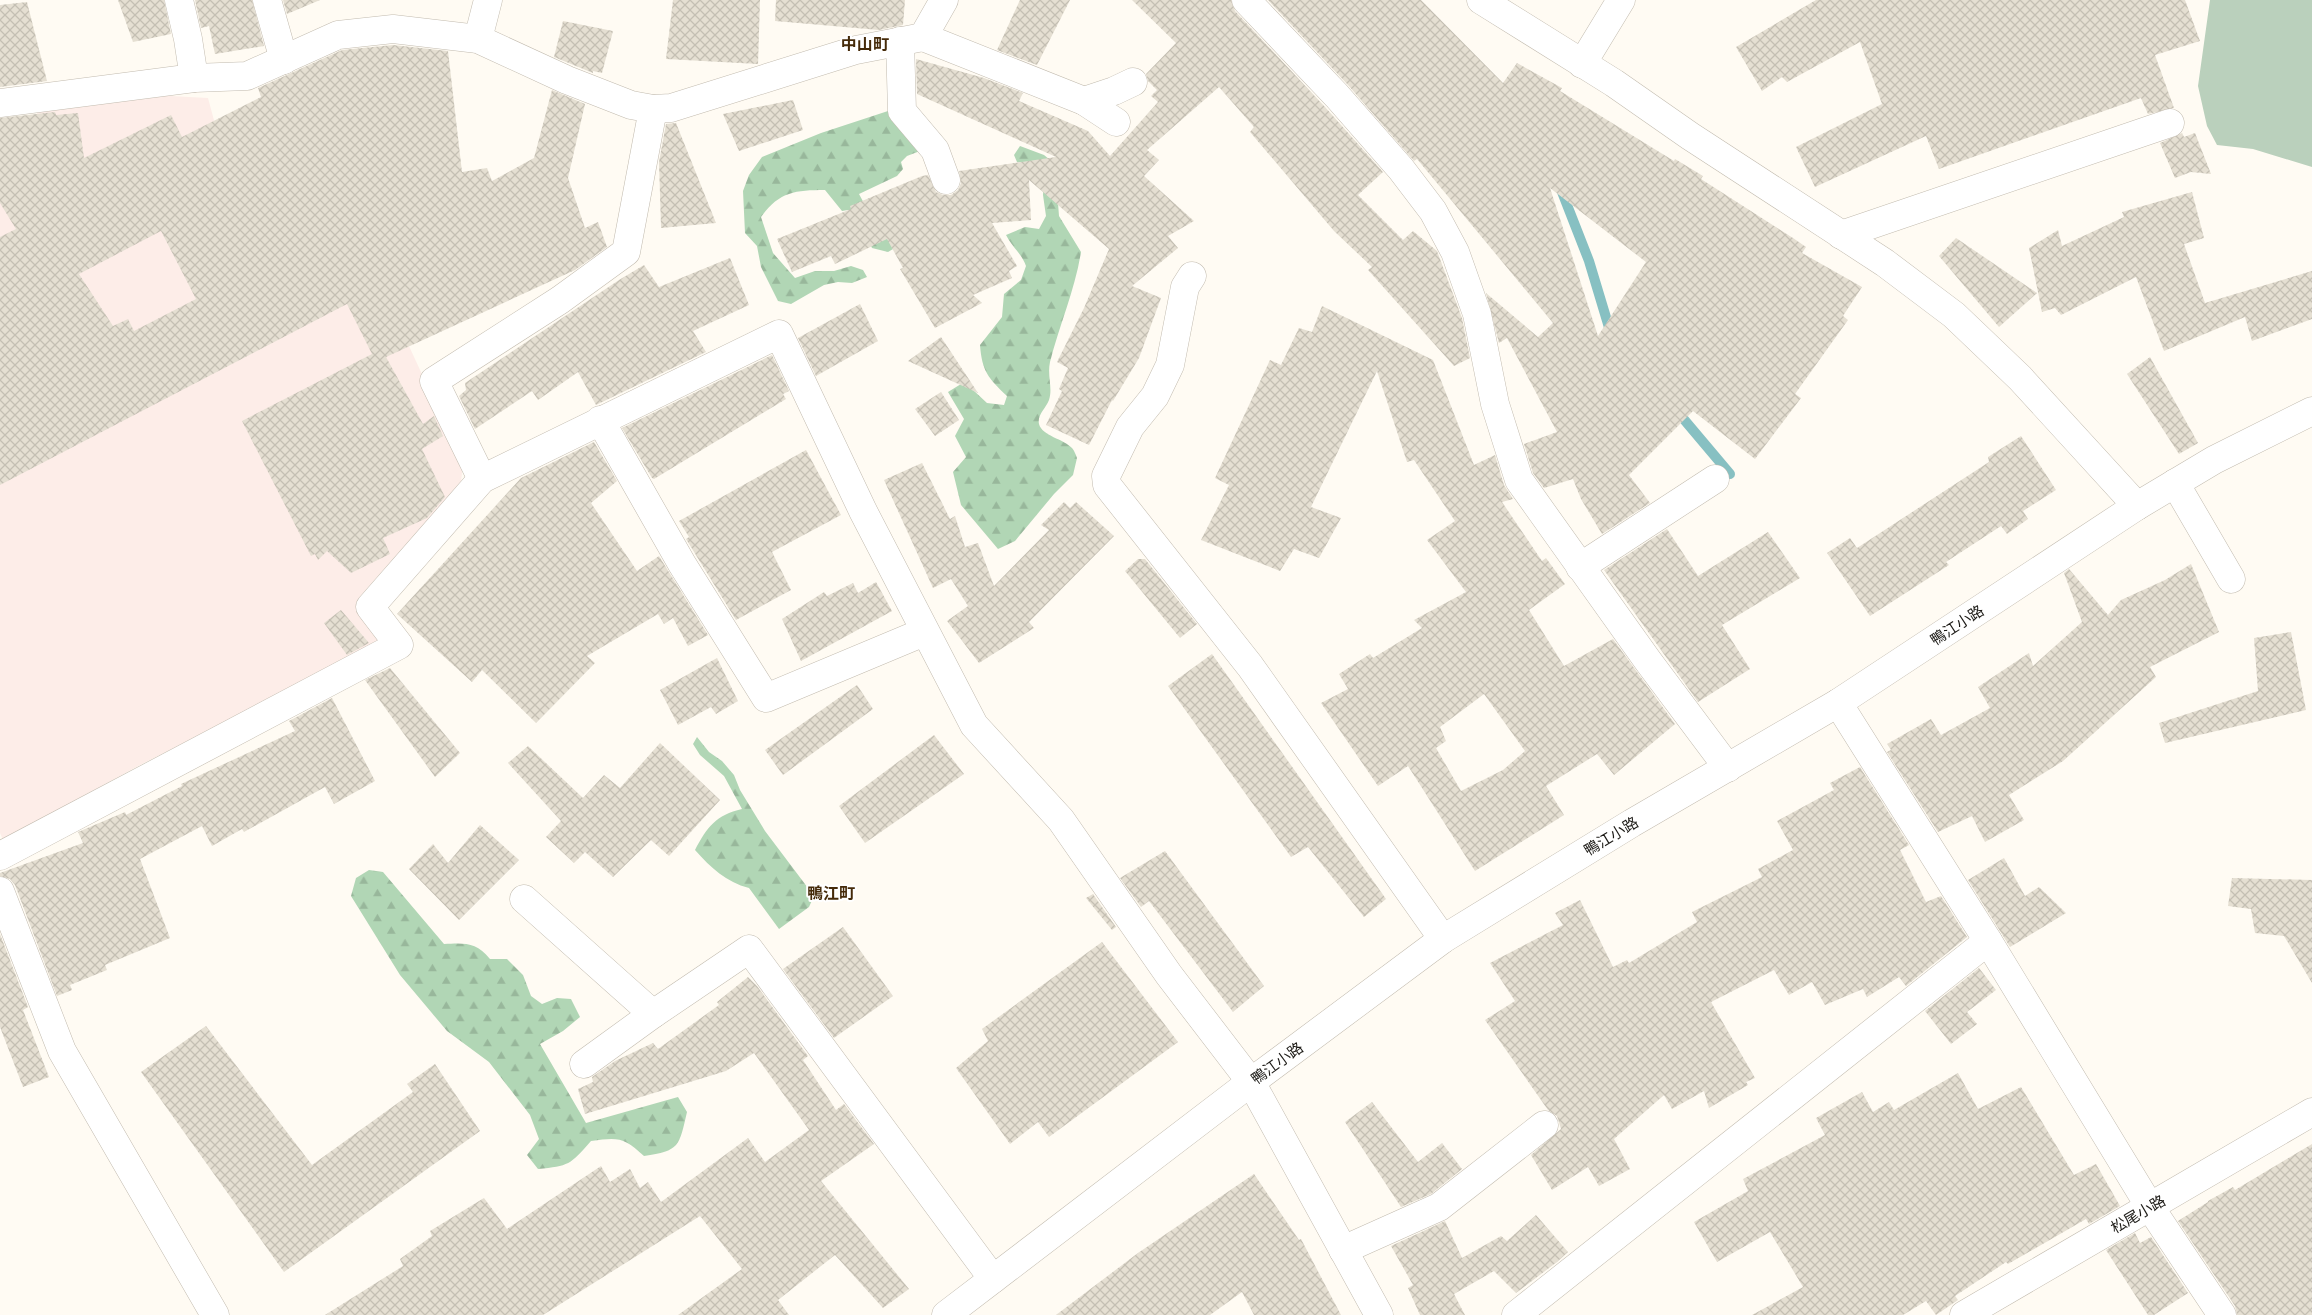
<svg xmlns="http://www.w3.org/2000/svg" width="2312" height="1315" viewBox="0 0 2312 1315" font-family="Helvetica,'Noto Sans JP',sans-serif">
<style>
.education{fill:#fdede8}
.green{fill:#bad0bc}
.forest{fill:url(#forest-firs)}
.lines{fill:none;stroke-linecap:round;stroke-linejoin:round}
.stream{stroke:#87c0c2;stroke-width:10}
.building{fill:url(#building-cross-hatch);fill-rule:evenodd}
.minor-casing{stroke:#c2bbaf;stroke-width:29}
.minor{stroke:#fff;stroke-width:28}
.labels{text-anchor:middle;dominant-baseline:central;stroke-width:4;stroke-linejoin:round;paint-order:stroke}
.street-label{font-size:15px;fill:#1b1915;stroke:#fff}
.neighbourhood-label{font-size:16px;font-weight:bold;fill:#452a09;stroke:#fff}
</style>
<defs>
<pattern id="forest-firs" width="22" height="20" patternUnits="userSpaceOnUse" patternTransform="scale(1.25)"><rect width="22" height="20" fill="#b1d6b5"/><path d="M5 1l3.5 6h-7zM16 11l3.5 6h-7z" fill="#98b79b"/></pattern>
<pattern id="building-cross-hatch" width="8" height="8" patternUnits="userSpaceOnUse" patternTransform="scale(1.25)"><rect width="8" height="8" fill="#e5dfd2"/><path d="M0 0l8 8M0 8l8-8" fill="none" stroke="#c4bfb3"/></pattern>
</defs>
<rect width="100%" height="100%" fill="#fffbf3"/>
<!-- education -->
<path class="education" d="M 152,95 L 208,98 L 222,150 L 342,201 L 463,463 L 461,482 L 357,600 L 381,643 L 140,765 L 3,840 L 0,833 L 0,193 L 46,143 L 35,107 Z"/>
<!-- green -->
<path class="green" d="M 2210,0 L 2312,0 L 2312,167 L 2253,149 L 2217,145 L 2207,126 L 2198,86 Z"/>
<!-- forest -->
<g class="forest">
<path d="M 888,111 L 920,151 L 907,156 L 901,162 L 903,169 L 897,176 L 859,194 L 866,207 L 903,243 L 888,252 L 872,248 L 856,214 L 848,210 L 842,211 L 825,190 C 795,190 779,192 761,217 L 773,253 L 795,278 L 815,271 L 834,271 L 851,266 L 863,270 L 867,277 L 852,283 L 838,282 L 824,285 L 791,304 L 778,301 L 761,267 L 757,246 L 745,233 L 743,191 L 749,175 L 762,157 L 821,133 Z"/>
<path d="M 1020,146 L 1044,155 L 1055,164 L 1059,216 L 1081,252 C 1075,290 1059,326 1050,362 C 1047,376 1053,388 1049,400 C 1046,408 1037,415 1039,424 C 1042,436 1064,439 1072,448 C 1074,450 1076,455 1077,458 L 1073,475 L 1054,494 L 1015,541 L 998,549 L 961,505 L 953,472 L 966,457 L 955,436 L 964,419 L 948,392 L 961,384 L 972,389 L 987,403 L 1004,405 L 1007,396 C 988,378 982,371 980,345 L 1002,317 L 1004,294 L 1021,280 L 1026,266 C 1022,254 1012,247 1006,235 L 1025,227 L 1039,229 L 1046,216 L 1043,195 L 1044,179 L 1028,163 L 1017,162 L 1014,155 Z"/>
<path d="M 697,737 L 709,752 L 722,761 L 734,775 L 740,790 L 765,831 L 814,896 L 809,907 L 779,929 L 749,888 C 726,882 711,868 695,850 C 707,827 716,815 742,809 L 724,776 L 700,755 L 693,744 Z"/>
<path d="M 369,870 L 383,872 L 444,944 C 465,943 476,942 490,959 L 507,959 L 523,975 L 531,996 L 542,1004 L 557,998 L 571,999 L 580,1017 L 563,1031 L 540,1044 L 586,1123 L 678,1097 L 687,1112 C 679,1146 680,1151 644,1156 C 624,1137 618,1137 591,1141 C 570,1165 569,1166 538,1169 L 527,1155 L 539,1139 L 530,1115 L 489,1062 L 447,1031 L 400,975 L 351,896 L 356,878 Z"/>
</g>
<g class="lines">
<!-- stream -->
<g class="stream">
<path d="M 1562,192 L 1589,261 L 1611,334"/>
<path d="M 1676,410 L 1730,474"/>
</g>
</g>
<!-- building -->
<g class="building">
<path d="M 118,0 L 164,0 L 171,34 L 133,42 Z"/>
<path d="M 195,0 L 252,0 L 264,46 L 215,54 L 209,26 L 201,28 Z"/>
<path d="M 283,0 L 320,0 L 287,14 Z"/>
<path d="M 673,0 L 760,0 L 758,64 L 666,59 Z"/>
<path d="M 776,0 L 905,0 L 903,25 L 879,30 L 775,21 Z"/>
<path d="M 1020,0 L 1070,0 L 1037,65 L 997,50 Z"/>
<path d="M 1132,0 L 1231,0 L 1235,11 L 1325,107 L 1383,172 L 1358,195 L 1403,240 L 1413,231 L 1437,251 L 1462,318 L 1470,358 L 1454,366 L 1368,270 L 1372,267 L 1334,231 L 1250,132 L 1254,127 L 1219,87 L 1147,150 L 1159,160 L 1144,176 L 1194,221 L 1168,236 L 1178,248 L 1132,286 L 1161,298 L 1139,358 L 1113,401 L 1112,400 L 1089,445 L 1046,425 L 1062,391 L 1059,389 L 1068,368 L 1057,362 L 1084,308 L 1109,249 L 1029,180 L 1031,220 L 992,223 L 1017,266 L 1009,271 L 1012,278 L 973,295 L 982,303 L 935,328 L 900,269 L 903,268 L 887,239 L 835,264 L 831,256 L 792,272 L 777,239 L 851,209 L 850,206 L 922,176 L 928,175 L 936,192 L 943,195 L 951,195 L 958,190 L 961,183 L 959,171 L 1056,157 L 917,94 L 916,59 L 984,78 L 1023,93 L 1019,101 L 1088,131 L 1110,156 L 1158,102 L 1151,96 L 1157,90 L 1148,81 L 1146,74 L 1176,43 Z"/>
<path d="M 1268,0 L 1421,0 L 1503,83 L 1517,63 L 1562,88 L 1560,91 L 1674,161 L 1675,159 L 1703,176 L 1701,179 L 1793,238 L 1806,247 L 1802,253 L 1862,287 L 1843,316 L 1848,320 L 1795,394 L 1801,398 L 1755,459 L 1693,411 L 1629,475 L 1650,503 L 1602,534 L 1581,499 L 1573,479 L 1544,488 L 1533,473 L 1524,444 L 1557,432 L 1507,338 L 1499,343 L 1486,293 L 1538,337 L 1553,323 L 1417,159 L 1414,161 L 1348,85 ZM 1550,188 L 1646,262 L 1598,336 Z"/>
<path d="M 1816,0 L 2185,0 L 2200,41 L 2155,55 L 2174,108 L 2148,114 L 2141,98 L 1939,169 L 1926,136 L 1815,187 L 1796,147 L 1882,104 L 1860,42 L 1787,82 L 1782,77 L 1762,91 L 1736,47 Z"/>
<path d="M 27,2 L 47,81 L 0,87 L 0,5 Z"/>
<path d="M 563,21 L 613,31 L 602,73 L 593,71 L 593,73 L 554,57 Z"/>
<path d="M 393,45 L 448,51 L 462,172 L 487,168 L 492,181 L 534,158 L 552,90 L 585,104 L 568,178 L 585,228 L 598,222 L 607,247 L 575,270 L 386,357 L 423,424 L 434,416 L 443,436 L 422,449 L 445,497 L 427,518 L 383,538 L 390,554 L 351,573 L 327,551 L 318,560 L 315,554 L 311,556 L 242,421 L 372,354 L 347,304 L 0,485 L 0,237 L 16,229 L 0,203 L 0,118 L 55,112 L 56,115 L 78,113 L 84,158 L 171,115 L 182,137 L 261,97 L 258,88 L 342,50 ZM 161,231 L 196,299 L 134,331 L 128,319 L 113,326 L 79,274 Z"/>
<path d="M 793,100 L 803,130 L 739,151 L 723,114 Z"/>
<path d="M 676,123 L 716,223 L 661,228 L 659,162 L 666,124 Z"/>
<path d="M 2182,133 L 2184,137 L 2195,133 L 2211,174 L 2191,172 L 2175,178 L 2160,143 Z"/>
<path d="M 2192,192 L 2204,238 L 2184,244 L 2205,303 L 2312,271 L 2312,319 L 2252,341 L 2245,317 L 2164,351 L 2136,277 L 2061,315 L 2055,308 L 2042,312 L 2029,248 L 2058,230 L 2062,246 L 2124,217 L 2122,212 Z"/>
<path d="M 1956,238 L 2037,293 L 1999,327 L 1939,256 Z"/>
<path d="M 730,258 L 749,305 L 693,331 L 706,352 L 596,405 L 578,372 L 538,400 L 532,391 L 475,429 L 473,425 L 459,396 L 466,390 L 465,383 L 619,280 L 644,265 L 659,287 Z"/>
<path d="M 860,304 L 878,341 L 816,376 L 798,338 Z"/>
<path d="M 1322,306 L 1433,360 L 1474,465 L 1495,455 L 1504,485 L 1513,499 L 1502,502 L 1542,561 L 1546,558 L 1565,584 L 1529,610 L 1564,666 L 1613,639 L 1675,724 L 1614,775 L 1597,754 L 1546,786 L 1564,815 L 1475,871 L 1408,766 L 1378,786 L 1321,703 L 1348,689 L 1339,674 L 1370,654 L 1373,658 L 1422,628 L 1414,620 L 1466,592 L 1427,540 L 1455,521 L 1414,460 L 1407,462 L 1377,371 L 1311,507 L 1341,518 L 1319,558 L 1294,549 L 1280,571 L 1201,540 L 1229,485 L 1215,478 L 1270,360 L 1281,365 L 1299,328 L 1312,332 ZM 1484,694 L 1525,751 L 1503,770 L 1461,791 L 1436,748 L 1446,741 L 1440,727 Z"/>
<path d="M 941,337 L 978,393 L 908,361 Z"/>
<path d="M 772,355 L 789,391 L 783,394 L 786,399 L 654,479 L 652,478 L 622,428 Z"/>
<path d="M 2150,357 L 2198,443 L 2179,454 L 2127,374 Z"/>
<path d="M 941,392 L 959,420 L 935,436 L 915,409 Z"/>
<path d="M 2021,436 L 2056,490 L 2023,511 L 2028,519 L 2007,534 L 2001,526 L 1946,562 L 1949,565 L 1870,616 L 1827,553 L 1850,538 L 1857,548 L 1989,462 L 1988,457 Z"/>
<path d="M 594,442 L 617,481 L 591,503 L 637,571 L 659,556 L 708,635 L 688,646 L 673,618 L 664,624 L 658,614 L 587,656 L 595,663 L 536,723 L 482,670 L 472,682 L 397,614 L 521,478 Z"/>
<path d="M 806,450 L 841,515 L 772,552 L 791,590 L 736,620 L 686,539 L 689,537 L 679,521 Z"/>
<path d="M 922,463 L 950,519 L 955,516 L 965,547 L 978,543 L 994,586 L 1049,530 L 1041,525 L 1064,502 L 1070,508 L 1076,502 L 1114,536 L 1029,622 L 1034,628 L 979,663 L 947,621 L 968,606 L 951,579 L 933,588 L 884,480 Z"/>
<path d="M 1667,529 L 1698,576 L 1768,532 L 1800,578 L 1722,625 L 1750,669 L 1698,702 L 1604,570 Z"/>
<path d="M 1138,559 L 1145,559 L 1197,624 L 1180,638 L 1125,571 Z"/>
<path d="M 2191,564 L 2219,632 L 2150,667 L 2156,677 L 2063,761 L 2009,795 L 2024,820 L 1985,842 L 1972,816 L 1938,832 L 1887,752 L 1891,750 L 1887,744 L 1931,719 L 1941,735 L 1990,708 L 1978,687 L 2029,653 L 2033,666 L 2082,622 L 2064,573 L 2069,569 L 2108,615 L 2121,600 L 2165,580 Z"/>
<path d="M 876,582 L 892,611 L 801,661 L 782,619 L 824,592 L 827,596 L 853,583 L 858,593 Z"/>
<path d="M 341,610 L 369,643 L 347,655 L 324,623 Z"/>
<path d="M 2291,632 L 2306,710 L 2165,743 L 2159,723 L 2258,691 L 2254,638 Z"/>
<path d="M 1212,654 L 1386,899 L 1364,917 L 1308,847 L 1291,857 L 1168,686 Z"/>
<path d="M 717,658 L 738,701 L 716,714 L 711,707 L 678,725 L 660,690 Z"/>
<path d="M 390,668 L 460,753 L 435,777 L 365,680 Z"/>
<path d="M 857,685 L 873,709 L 783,775 L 765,750 Z"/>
<path d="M 332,698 L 375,781 L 334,804 L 325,787 L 244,832 L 242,829 L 212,846 L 202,826 L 140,859 L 170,938 L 105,965 L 107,970 L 70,985 L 72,990 L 57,996 L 15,885 L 10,879 L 0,876 L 0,873 L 83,843 L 78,832 L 125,812 L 126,815 L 182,786 L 181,784 L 295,731 L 289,721 Z"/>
<path d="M 934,735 L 964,774 L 865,843 L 839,806 Z"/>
<path d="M 660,743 L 720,800 L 669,856 L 651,840 L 613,877 L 585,852 L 574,863 L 546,837 L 561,821 L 508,763 L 528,746 L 583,798 L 604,775 L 620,788 Z"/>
<path d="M 1860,767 L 1909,845 L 1900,850 L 1926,902 L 1941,896 L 1967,937 L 1906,986 L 1899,977 L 1867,997 L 1863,989 L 1825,1005 L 1812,982 L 1789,995 L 1774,970 L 1711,1002 L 1755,1078 L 1746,1082 L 1748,1085 L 1709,1108 L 1704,1091 L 1672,1109 L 1664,1095 L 1614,1139 L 1630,1169 L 1599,1186 L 1588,1167 L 1552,1190 L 1531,1155 L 1561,1129 L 1557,1116 L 1548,1110 L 1485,1020 L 1515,1001 L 1490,963 L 1563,925 L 1555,913 L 1580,900 L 1613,967 L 1627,960 L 1629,963 L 1697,922 L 1692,912 L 1762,877 L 1758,869 L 1793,850 L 1777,821 L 1834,790 L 1830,783 Z"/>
<path d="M 480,825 L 519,860 L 459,920 L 409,869 L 433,844 L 448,863 Z"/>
<path d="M 1165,851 L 1264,986 L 1233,1012 L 1149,901 L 1141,907 L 1120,878 Z"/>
<path d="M 2004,858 L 2025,896 L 2039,887 L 2066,913 L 2010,947 L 1968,880 Z"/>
<path d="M 2232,878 L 2312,880 L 2312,983 L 2284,936 L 2255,933 L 2251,909 L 2228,906 Z"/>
<path d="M 1093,894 L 1116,927 L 1112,930 L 1086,898 Z"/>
<path d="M 843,927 L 893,996 L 834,1038 L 783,969 Z"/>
<path d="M 0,934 L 28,1007 L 23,1010 L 49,1077 L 23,1087 L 0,1027 Z"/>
<path d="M 1102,942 L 1178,1042 L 1049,1137 L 1038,1122 L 1010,1144 L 956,1068 L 988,1041 L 982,1029 Z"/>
<path d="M 1979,968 L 1996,990 L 1967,1012 L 1977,1024 L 1951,1044 L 1925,1011 Z"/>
<path d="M 748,977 L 757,986 L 808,1056 L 803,1060 L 836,1110 L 844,1104 L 874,1144 L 821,1181 L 909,1289 L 883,1308 L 835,1255 L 778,1300 L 789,1315 L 678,1315 L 742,1269 L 700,1216 L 543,1315 L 325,1315 L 403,1266 L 400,1259 L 432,1236 L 430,1231 L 484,1198 L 507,1229 L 601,1166 L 610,1182 L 630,1169 L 640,1188 L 648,1182 L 661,1202 L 748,1138 L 765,1162 L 809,1130 L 754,1053 L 726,1071 L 585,1114 L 578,1089 L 593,1082 L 592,1077 L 615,1061 L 653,1043 L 658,1049 L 719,1005 L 717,1002 Z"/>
<path d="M 206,1026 L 312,1165 L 413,1092 L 407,1084 L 435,1064 L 480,1131 L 284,1272 L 141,1072 Z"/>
<path d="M 1958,1073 L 1978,1109 L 2021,1087 L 2074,1175 L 2096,1164 L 2120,1206 L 2089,1224 L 2086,1219 L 2008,1264 L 2006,1262 L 1955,1296 L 1958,1300 L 1936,1315 L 1926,1301 L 1903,1315 L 1752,1315 L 1803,1287 L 1770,1232 L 1717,1262 L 1694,1222 L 1748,1191 L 1743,1179 L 1825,1135 L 1816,1118 L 1862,1092 L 1873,1112 L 1889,1102 L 1894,1110 Z"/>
<path d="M 1372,1102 L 1418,1162 L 1442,1143 L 1462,1169 L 1431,1194 L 1401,1207 L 1345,1122 Z"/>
<path d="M 2312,1144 L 2312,1315 L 2237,1315 L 2235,1306 L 2178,1221 L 2208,1202 L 2208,1201 L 2233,1187 L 2235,1190 Z"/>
<path d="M 1254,1174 L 1299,1240 L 1301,1239 L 1341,1315 L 1254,1315 L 1242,1292 L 1210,1315 L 1056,1315 L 1138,1253 Z"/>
<path d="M 1536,1215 L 1568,1252 L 1557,1262 L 1516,1293 L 1494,1271 L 1454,1294 L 1465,1315 L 1420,1315 L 1408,1288 L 1413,1285 L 1391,1246 L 1445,1221 L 1462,1258 L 1501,1236 L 1507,1241 Z"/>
<path d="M 2135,1233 L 2140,1243 L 2151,1237 L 2188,1293 L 2154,1315 L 2148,1315 L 2106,1250 Z"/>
</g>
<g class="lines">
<defs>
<g id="minor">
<path d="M 179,0 L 188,39 L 194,78"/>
<path d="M 267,0 L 284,60"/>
<path d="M 1246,0 L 1337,96 L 1401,169 L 1433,211 L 1455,252 L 1477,314 L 1495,404 L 1519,480 L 1648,661 L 1728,768"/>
<path d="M 1481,0 L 1614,83 L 1690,136 L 1885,263 L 1954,315 L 2020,378 L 2137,506"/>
<path d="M 923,37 L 1084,101 L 1116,122"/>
<path d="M 478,39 L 488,0"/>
<path d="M 900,41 L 902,111 L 935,150 L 946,180"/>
<path d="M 1582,64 L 1621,0"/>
<path d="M 1084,101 L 1114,91 L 1133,82"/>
<path d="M 0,103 L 194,78 L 247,76 L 338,35 L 393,29 L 478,39 L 567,80 L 631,105 L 653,109 L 671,108 L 856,50 L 923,37 L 944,0"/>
<path d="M 1841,235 L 2170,123"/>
<path d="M 1192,276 L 1185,287 L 1170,365 L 1155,396 L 1130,427 L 1106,476 L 1107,485 L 1250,666 L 1443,939"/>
<path d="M 600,420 L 682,564 L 766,698 L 924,632"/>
<path d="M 482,479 L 434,381 L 560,300 L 626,252 L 653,109"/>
<path d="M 2175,483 L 2231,579"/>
<path d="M 1580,567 L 1715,479"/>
<path d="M 1838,703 L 1988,941 L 2150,1207 L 2222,1315"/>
<path d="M 0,856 L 399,645 L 370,607 L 482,479 L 779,334 L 863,511 L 974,725 L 1061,820 L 1169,975 L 1251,1082 L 1379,1315"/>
<path d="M 0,891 L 62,1051 L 215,1315"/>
<path d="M 524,899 L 653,1014 L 749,949 L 993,1279"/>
<path d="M 584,1064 L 653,1014"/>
<path d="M 1343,1250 L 1439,1207 L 1544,1125"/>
<path d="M 946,1315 L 1251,1082 L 1443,939 L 1632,823 L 1838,703 L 2137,506 L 2214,460 L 2312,411"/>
<path d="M 1516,1315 L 1988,941"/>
<path d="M 1964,1315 L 2312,1112"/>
</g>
</defs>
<!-- minor casing -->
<use href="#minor" class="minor-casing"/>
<!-- minor -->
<use href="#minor" class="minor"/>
</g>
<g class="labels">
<!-- street labels -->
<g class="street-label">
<text transform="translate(1957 625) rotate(-33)">鴨江小路</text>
<text transform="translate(1611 836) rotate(-31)">鴨江小路</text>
<text transform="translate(1277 1063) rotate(-36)">鴨江小路</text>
<text transform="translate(2138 1214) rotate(-30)">松尾小路</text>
</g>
<!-- neighbourhood labels -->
<g class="neighbourhood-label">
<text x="865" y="44">中山町</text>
<text x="831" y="893">鴨江町</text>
</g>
</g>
</svg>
